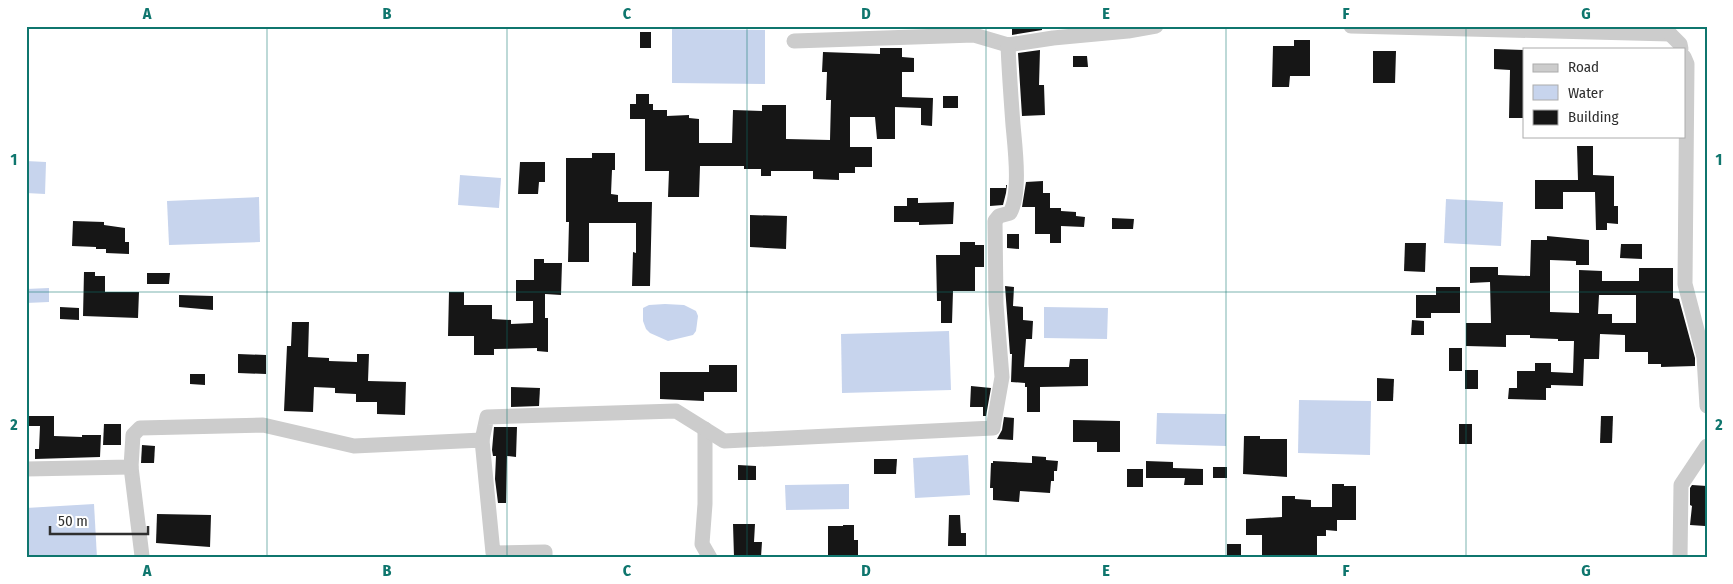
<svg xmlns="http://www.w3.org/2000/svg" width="1733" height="584" viewBox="0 0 1733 584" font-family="'Fira Sans Condensed',sans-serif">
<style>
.water{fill:#c7d4ed}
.building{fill:#161616;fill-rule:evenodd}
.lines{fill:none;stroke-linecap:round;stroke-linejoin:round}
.minor{stroke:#ccc;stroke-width:15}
.grid{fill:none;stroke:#0f766e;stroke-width:1;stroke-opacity:0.55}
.neatline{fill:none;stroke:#0f766e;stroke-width:2}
.grid-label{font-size:16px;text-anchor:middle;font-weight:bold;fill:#0f766e}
</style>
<rect width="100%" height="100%" fill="#fff"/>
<!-- water -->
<g class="water">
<path d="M 672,29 L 765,30 L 765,84 L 672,83 Z"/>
<path d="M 26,161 L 46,162 L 45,194 L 26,193 Z"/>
<path d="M 460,175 L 501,178 L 499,208 L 458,205 Z"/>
<path d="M 259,197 L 260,242 L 169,245 L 167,201 Z"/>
<path d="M 1446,199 L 1503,202 L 1501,246 L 1444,243 Z"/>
<path d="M 49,288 L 49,302 L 26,303 L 26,289 Z"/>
<path d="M 665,304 L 684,305 L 696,311 L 698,316 L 696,331 L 693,335 L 668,341 L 650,333 L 646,329 L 643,321 L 643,308 L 649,305 Z"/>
<path d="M 1044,307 L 1108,308 L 1107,339 L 1044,338 Z"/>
<path d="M 949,331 L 951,390 L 842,393 L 841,334 Z"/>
<path d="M 1299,400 L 1371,401 L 1370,455 L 1298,453 Z"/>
<path d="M 1157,413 L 1226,414 L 1226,446 L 1156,444 Z"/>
<path d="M 968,455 L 970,495 L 915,498 L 913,458 Z"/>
<path d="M 849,484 L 849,509 L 786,510 L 785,485 Z"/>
<path d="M 94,504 L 97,558 L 26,558 L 26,508 Z"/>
</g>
<!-- building -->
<g class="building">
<path d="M 1012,26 L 1042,26 L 1042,30 L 1012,35 Z"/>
<rect x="640" y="32" width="11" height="16"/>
<path d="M 1294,40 L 1310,40 L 1310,76 L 1290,76 L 1289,87 L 1272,87 L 1273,46 L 1294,46 Z"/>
<path d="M 880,48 L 902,48 L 902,57 L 914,58 L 914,72 L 902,72 L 902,97 L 933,98 L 932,126 L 921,125 L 921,108 L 895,107 L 895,139 L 877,139 L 875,117 L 850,117 L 850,147 L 872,147 L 872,167 L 855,167 L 855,173 L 839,173 L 839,180 L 813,179 L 813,171 L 771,171 L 771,176 L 761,176 L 761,169 L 744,169 L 744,166 L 700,166 L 699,197 L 668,197 L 669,171 L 645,171 L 645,119 L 630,119 L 630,104 L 636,104 L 636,94 L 649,94 L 649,104 L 653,104 L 653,110 L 667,110 L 667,116 L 689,115 L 689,118 L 699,119 L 699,143 L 732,143 L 733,110 L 762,111 L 762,105 L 786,105 L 786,139 L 830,140 L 831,100 L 826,100 L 827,72 L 822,72 L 823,52 L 880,54 Z"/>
<path d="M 1494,49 L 1524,50 L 1524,118 L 1509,118 L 1510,70 L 1494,69 Z"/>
<path d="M 1040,50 L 1039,85 L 1044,85 L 1045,115 L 1022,116 L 1018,53 Z"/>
<path d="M 1373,51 L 1396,51 L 1395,83 L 1373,83 Z"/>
<path d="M 1073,56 L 1087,56 L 1088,67 L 1073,67 Z"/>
<rect x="943" y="96" width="15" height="12"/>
<path d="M 1577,146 L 1593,146 L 1593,175 L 1614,176 L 1614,206 L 1618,206 L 1618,224 L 1607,223 L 1607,230 L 1596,230 L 1595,192 L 1563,192 L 1563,209 L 1535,209 L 1535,180 L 1578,180 Z"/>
<path d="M 592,153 L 615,153 L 615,170 L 612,170 L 611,194 L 618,195 L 618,202 L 652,202 L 650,286 L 632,286 L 633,252 L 636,253 L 636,223 L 589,223 L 589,262 L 568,262 L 569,222 L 566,222 L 566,158 L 592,158 Z"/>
<path d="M 520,162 L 545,162 L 545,182 L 539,182 L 538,194 L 518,194 Z"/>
<path d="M 1043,181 L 1043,193 L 1050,193 L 1050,208 L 1061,208 L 1061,211 L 1076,212 L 1076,216 L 1085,217 L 1084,227 L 1061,226 L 1061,243 L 1050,243 L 1050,234 L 1035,234 L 1035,207 L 1022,207 L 1026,182 Z"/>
<path d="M 1006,185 L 1007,185 L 1006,193 L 1003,205 L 990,206 L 990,188 L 1006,188 Z"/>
<path d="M 907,198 L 918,198 L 918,203 L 954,202 L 953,224 L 919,225 L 919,222 L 894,222 L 894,206 L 907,206 Z"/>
<path d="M 750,215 L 787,216 L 786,249 L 750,247 Z"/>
<path d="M 1112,218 L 1134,219 L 1133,229 L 1112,229 Z"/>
<path d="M 73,221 L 104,222 L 104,225 L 125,228 L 125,242 L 129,242 L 129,254 L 106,253 L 106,249 L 96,249 L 96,247 L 72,246 Z"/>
<path d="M 1007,234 L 1019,234 L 1019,249 L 1007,248 Z"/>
<path d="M 1547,236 L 1589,240 L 1589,265 L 1576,265 L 1576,261 L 1550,260 L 1550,312 L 1579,313 L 1579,270 L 1602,271 L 1602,281 L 1639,281 L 1639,268 L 1673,268 L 1673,298 L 1679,299 L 1695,358 L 1695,366 L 1661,367 L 1661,364 L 1648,364 L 1648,352 L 1625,352 L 1625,335 L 1600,334 L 1599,359 L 1584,359 L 1583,386 L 1551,385 L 1551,388 L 1546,388 L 1546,400 L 1508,399 L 1509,388 L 1517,388 L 1517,371 L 1535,371 L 1535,363 L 1551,363 L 1551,372 L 1573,373 L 1574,341 L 1558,341 L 1558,339 L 1530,338 L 1530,335 L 1506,335 L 1506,347 L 1466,346 L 1466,323 L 1491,323 L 1490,282 L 1470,283 L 1470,267 L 1498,267 L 1498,275 L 1530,276 L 1531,240 L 1547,240 ZM 1599,295 L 1636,295 L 1636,323 L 1612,323 L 1612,314 L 1598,314 Z"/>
<path d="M 960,242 L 975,242 L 975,245 L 984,245 L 984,267 L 975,267 L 975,291 L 953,291 L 952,323 L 941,323 L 941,301 L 937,301 L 936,255 L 960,255 Z"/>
<path d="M 1405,243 L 1426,243 L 1425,272 L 1404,271 Z"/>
<path d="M 1621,244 L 1642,244 L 1642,259 L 1620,258 Z"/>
<path d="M 534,259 L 544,259 L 544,263 L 562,263 L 561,295 L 545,294 L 545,318 L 548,318 L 548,352 L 537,351 L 537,348 L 494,349 L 494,355 L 474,355 L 474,336 L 448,336 L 449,292 L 464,292 L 464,305 L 492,305 L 492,319 L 511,320 L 511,324 L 533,323 L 533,301 L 516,301 L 516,280 L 534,280 Z"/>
<path d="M 84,272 L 95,272 L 95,276 L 105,276 L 105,292 L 139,292 L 138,318 L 83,316 Z"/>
<path d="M 147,273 L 170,273 L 169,284 L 147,284 Z"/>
<path d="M 1005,286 L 1014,287 L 1013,306 L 1023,307 L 1023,320 L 1033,321 L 1032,339 L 1026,339 L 1024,367 L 1069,367 L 1070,359 L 1088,359 L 1088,386 L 1040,387 L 1040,412 L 1027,412 L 1027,387 L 1025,387 L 1025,383 L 1011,382 L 1012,354 L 1010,354 Z"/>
<path d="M 1436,287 L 1460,287 L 1460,313 L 1431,313 L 1431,318 L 1416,318 L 1416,295 L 1436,295 Z"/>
<path d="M 179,295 L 213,296 L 213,310 L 179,307 Z"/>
<path d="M 60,307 L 79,308 L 79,320 L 60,319 Z"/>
<path d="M 1412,320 L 1424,321 L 1424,335 L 1411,335 Z"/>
<path d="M 292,322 L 309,322 L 308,357 L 329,358 L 329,361 L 357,362 L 357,354 L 369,354 L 368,381 L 406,382 L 405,415 L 377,414 L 377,402 L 356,402 L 356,394 L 335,393 L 335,388 L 314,387 L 313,412 L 284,411 L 287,346 L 291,346 Z"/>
<rect x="1449" y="348" width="13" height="23"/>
<path d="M 238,354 L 266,355 L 266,374 L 238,373 Z"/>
<path d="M 709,365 L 737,365 L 737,392 L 704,392 L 704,401 L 660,399 L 660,372 L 709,372 Z"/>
<rect x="1465" y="370" width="13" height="19"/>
<path d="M 190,374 L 205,374 L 205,385 L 190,384 Z"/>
<path d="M 1377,378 L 1394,379 L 1393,401 L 1377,401 Z"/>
<path d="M 971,386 L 991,388 L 986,416 L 983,416 L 983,407 L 970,407 Z"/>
<path d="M 511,387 L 540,388 L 539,406 L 511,407 Z"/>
<path d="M 26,416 L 54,416 L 54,436 L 82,437 L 82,435 L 101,435 L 100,457 L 35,459 L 35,449 L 39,449 L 40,426 L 26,426 Z"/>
<path d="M 1601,416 L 1613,416 L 1612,443 L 1600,443 Z"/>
<path d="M 1004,417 L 1014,418 L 1013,440 L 997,439 L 1002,430 Z"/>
<path d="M 1073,420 L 1120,421 L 1120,452 L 1097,452 L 1097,442 L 1073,442 Z"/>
<path d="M 104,424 L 121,424 L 121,445 L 103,445 Z"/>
<rect x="1459" y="424" width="13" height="20"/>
<path d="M 494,427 L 517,427 L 516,457 L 507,456 L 506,503 L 498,503 L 495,479 L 496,456 L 493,456 L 492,450 Z"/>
<path d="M 1244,436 L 1260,436 L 1260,439 L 1287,439 L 1287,477 L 1243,474 Z"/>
<path d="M 142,445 L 155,446 L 154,463 L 141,463 Z"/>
<path d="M 1032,456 L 1046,457 L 1046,460 L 1058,461 L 1057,471 L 1054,471 L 1054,481 L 1051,481 L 1050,493 L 1020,491 L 1019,502 L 993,500 L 993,488 L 990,488 L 991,463 L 993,463 L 993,461 L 1032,463 Z"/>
<path d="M 874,459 L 897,459 L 896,474 L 874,474 Z"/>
<path d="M 1146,461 L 1173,462 L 1173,468 L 1203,469 L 1203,485 L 1184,485 L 1185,478 L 1146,478 Z"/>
<path d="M 738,465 L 756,466 L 756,480 L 738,480 Z"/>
<rect x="1213" y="467" width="14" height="11"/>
<rect x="1127" y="469" width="16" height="18"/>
<path d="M 1332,484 L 1344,484 L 1344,486 L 1356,486 L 1356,520 L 1337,520 L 1337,531 L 1326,530 L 1326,536 L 1317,536 L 1317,558 L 1262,558 L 1262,535 L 1246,535 L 1246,519 L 1282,517 L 1282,496 L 1295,496 L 1295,499 L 1311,500 L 1311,507 L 1332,507 Z"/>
<path d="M 1692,485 L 1707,486 L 1705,526 L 1690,525 L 1692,506 L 1690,505 L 1690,488 Z"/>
<path d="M 157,514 L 211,515 L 210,547 L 156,543 Z"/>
<path d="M 949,515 L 960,515 L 961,533 L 966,533 L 966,546 L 948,546 Z"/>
<path d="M 733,524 L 755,524 L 754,542 L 762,542 L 761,557 L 734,557 Z"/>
<path d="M 843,525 L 854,525 L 854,540 L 858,540 L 858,556 L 828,558 L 828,526 L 843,526 Z"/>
<rect x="1227" y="544" width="14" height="14"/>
</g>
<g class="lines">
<!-- minor -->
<g class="minor">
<path d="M 1351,26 L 1670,34"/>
<path d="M 1663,27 L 1680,44 L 1681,49"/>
<path d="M 794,41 L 974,35 L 1008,45 L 1053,38 L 1128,31 L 1156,26"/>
<path d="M 1684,57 L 1687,64 L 1685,284 L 1704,357 L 1707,406"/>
<path d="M 705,429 L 705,504 L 702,544 L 710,558"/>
<path d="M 482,440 L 487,417 L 676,411 L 724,441 L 993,428 L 1002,377 L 996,304 L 995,221 L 999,216 L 1010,213 C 1021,193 1015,147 1013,125 C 1011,98 1009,71 1008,45"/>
<path d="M 131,467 L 142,556"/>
<path d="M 26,469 L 131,467 L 133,435 L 140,428 L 263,425 L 354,446 L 482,440 L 493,553 L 545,552 L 545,558"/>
<path d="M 1680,558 L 1681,485 L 1707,446"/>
</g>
</g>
<!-- grid -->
<path class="grid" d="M 267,26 L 267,558M 507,26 L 507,558M 747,26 L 747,558M 986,26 L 986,558M 1226,26 L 1226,558M 1466,26 L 1466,558M 26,292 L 1707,292"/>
<!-- border -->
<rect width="1733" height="584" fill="none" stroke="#ffffff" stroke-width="55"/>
<!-- legend -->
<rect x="1523" y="48" width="162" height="90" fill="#ffffff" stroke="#acacac"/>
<rect x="1533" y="64" width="25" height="8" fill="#cccccc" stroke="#acacac"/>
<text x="1568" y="72" font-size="15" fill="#2f2f2f">Road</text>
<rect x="1533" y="85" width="25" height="15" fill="#c7d4ed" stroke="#acacac"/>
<text x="1568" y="98" font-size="15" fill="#2f2f2f">Water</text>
<rect x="1533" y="110" width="25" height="15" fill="#161616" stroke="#acacac"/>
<text x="1568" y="122" font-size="15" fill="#2f2f2f">Building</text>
<!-- scale -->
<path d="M50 526v8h98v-8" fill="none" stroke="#2f2f2f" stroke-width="2.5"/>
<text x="58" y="526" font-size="15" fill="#2f2f2f" stroke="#ffffff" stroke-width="4" paint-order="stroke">50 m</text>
<rect x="28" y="28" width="1678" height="528" class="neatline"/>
<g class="grid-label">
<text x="147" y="19">A</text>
<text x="387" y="19">B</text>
<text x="627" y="19">C</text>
<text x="866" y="19">D</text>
<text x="1106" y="19">E</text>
<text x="1346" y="19">F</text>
<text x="1586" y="19">G</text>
<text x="14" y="165">1</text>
<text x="1719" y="165">1</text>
<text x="14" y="430">2</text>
<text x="1719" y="430">2</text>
<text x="147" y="576">A</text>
<text x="387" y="576">B</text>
<text x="627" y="576">C</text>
<text x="866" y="576">D</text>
<text x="1106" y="576">E</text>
<text x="1346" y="576">F</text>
<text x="1586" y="576">G</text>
</g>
</svg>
